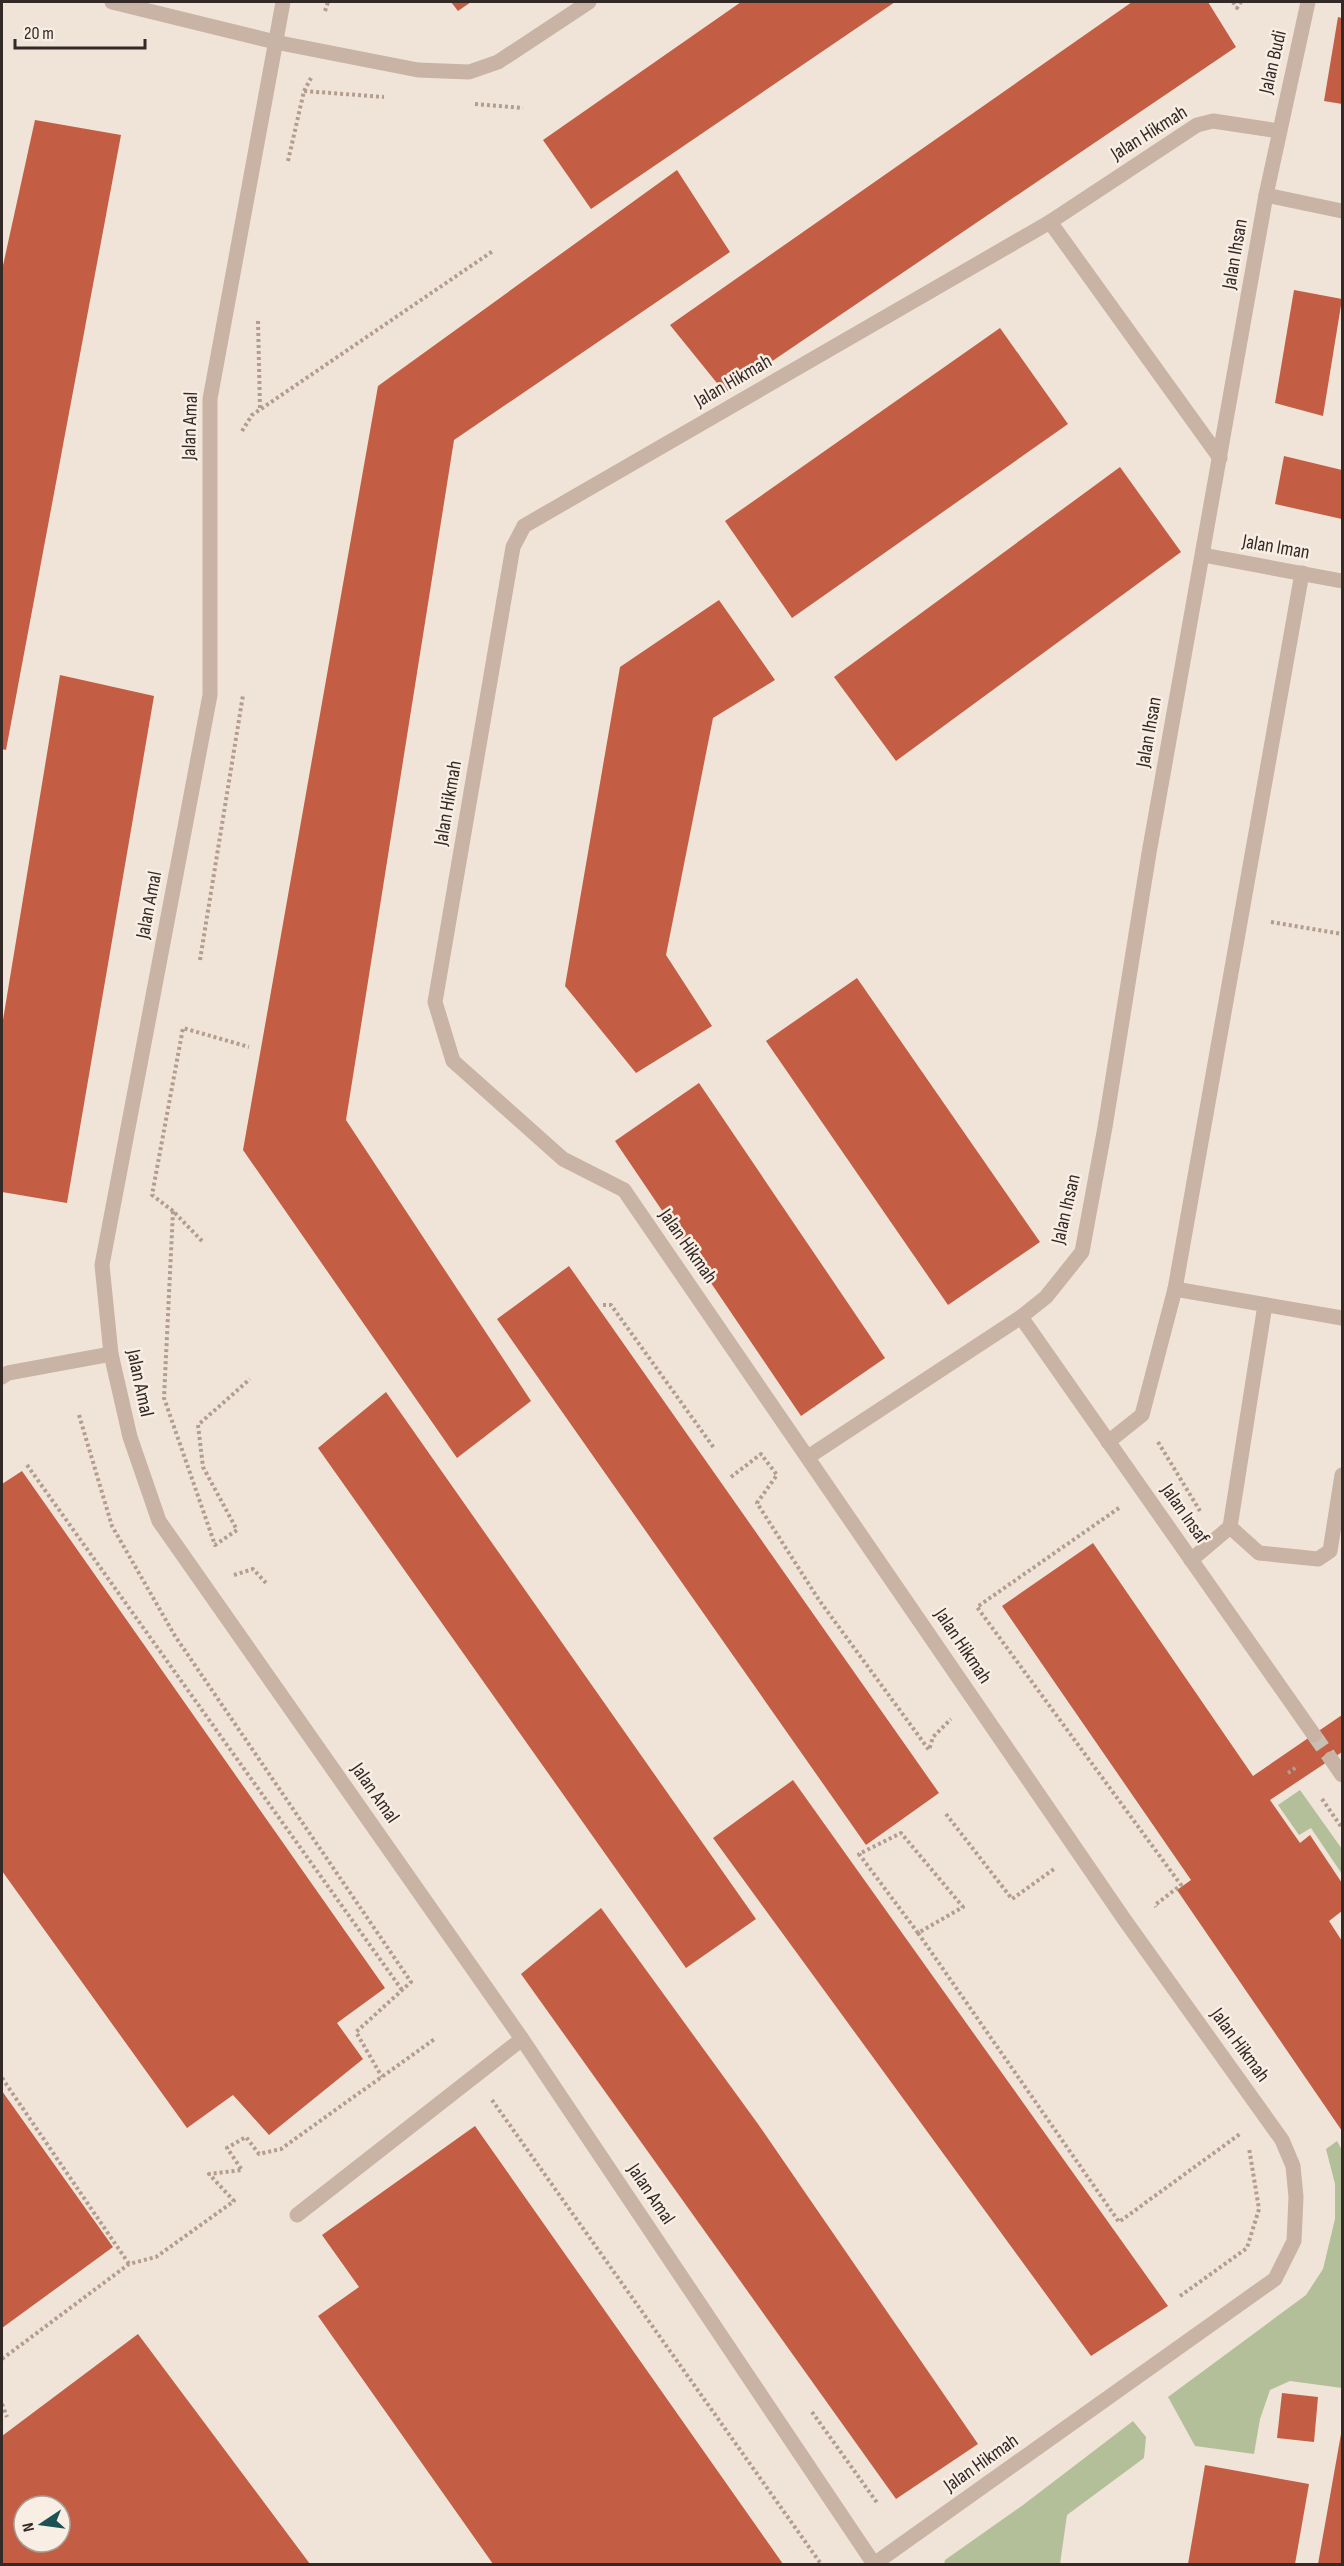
<svg xmlns="http://www.w3.org/2000/svg" width="1344" height="2566" viewBox="0 0 1344 2566" font-family="'Sofia Sans Condensed',sans-serif">
<style>
.green{fill:#b3bf98}
.building{fill:#c35d43;fill-rule:evenodd}
.lines{fill:none;stroke-linecap:round;stroke-linejoin:round}
.street-tunnel{stroke:#cabfb4;stroke-width:15;stroke-dasharray:15 8;stroke-linecap:butt}
.path{stroke:#b39d8f;stroke-width:4;stroke-dasharray:3 3;stroke-linecap:butt}
.lane{stroke:#c8b3a4;stroke-width:15}
.street{stroke:#c8b3a4;stroke-width:15}
.labels{text-anchor:middle;dominant-baseline:central;stroke-width:5;stroke-linejoin:round;paint-order:stroke}
.street-label{font-size:20px;fill:#332926;stroke:#f8eee4}
</style>
<rect width="100%" height="100%" fill="#f0e4d8"/>
<!-- green -->
<g class="green">
<path d="M 1300,1790 L 1342,1849 L 1342,1874 L 1311,1828 L 1299,1835 L 1278,1805 Z"/>
<path d="M 1337,2141 L 1342,2150 L 1342,2388 L 1290,2381 L 1270,2390 L 1260,2419 L 1254,2454 L 1195,2446 L 1168,2397 L 1306,2295 L 1323,2269 L 1335,2219 L 1335,2184 L 1326,2149 Z"/>
<path d="M 1133,2421 L 1146,2437 L 1144,2458 L 1067,2515 L 1060,2564 L 944,2564 L 945,2560 L 1023,2505 Z"/>
</g>
<!-- building -->
<g class="building">
<path d="M 451,2 L 471,2 L 458,11 Z"/>
<path d="M 741,2 L 895,2 L 591,209 L 543,140 Z"/>
<path d="M 1132,2 L 1208,2 L 1236,47 L 725,393 L 670,325 Z"/>
<path d="M 1338,17 L 1342,18 L 1342,104 L 1324,101 Z"/>
<path d="M 35,120 L 121,135 L 6,750 L 2,749 L 2,270 Z"/>
<path d="M 677,170 L 730,252 L 454,440 L 346,1120 L 531,1401 L 457,1458 L 243,1150 L 378,386 Z"/>
<path d="M 1294,290 L 1342,299 L 1323,416 L 1275,403 Z"/>
<path d="M 1000,328 L 1068,424 L 792,618 L 725,521 Z"/>
<path d="M 1284,456 L 1342,470 L 1342,519 L 1275,504 Z"/>
<path d="M 1120,467 L 1181,552 L 896,761 L 834,677 Z"/>
<path d="M 719,600 L 775,680 L 713,718 L 666,955 L 712,1026 L 636,1073 L 565,986 L 620,667 Z"/>
<path d="M 60,675 L 154,696 L 67,1203 L 2,1192 L 2,1026 Z"/>
<path d="M 857,978 L 1040,1242 L 948,1305 L 766,1041 Z"/>
<path d="M 699,1083 L 885,1358 L 801,1416 L 615,1141 Z"/>
<path d="M 569,1266 L 939,1793 L 866,1845 L 497,1319 Z"/>
<path d="M 386,1392 L 756,1919 L 686,1968 L 318,1448 Z"/>
<path d="M 22,1471 L 385,1988 L 337,2023 L 363,2059 L 269,2135 L 233,2095 L 187,2128 L 2,1871 L 2,1484 Z"/>
<path d="M 1093,1543 L 1253,1776 L 1342,1715 L 1342,1752 L 1270,1800 L 1300,1843 L 1310,1835 L 1342,1883 L 1342,1911 L 1329,1921 L 1342,1941 L 1342,2131 L 1177,1890 L 1191,1880 L 1002,1606 Z"/>
<path d="M 793,1780 L 1168,2306 L 1091,2356 L 713,1838 Z"/>
<path d="M 601,1908 L 758,2124 L 978,2444 L 896,2499 L 521,1974 Z"/>
<path d="M 2,2091 L 113,2247 L 2,2328 Z"/>
<path d="M 475,2126 L 783,2564 L 493,2564 L 318,2316 L 359,2287 L 322,2235 Z"/>
<path d="M 138,2334 L 310,2564 L 2,2564 L 2,2436 ZM 24,2506 L 60,2506 L 60,2542 L 24,2542 Z"/>
<path d="M 1282,2393 L 1318,2397 L 1314,2442 L 1277,2438 Z"/>
<path d="M 1341,2434 L 1342,2564 L 1318,2564 Z"/>
<path d="M 1205,2465 L 1309,2484 L 1295,2564 L 1188,2564 Z"/>
</g>
<g class="lines">
<!-- street-tunnel -->
<path class="street-tunnel" d="M 1314,1735 L 1331,1759"/>
<!-- path -->
<g class="path">
<path d="M 1233,2 L 1237,8 L 1241,2"/>
<path d="M 325,11 L 328,2"/>
<path d="M 304,91 L 311,78"/>
<path d="M 475,104 L 523,108"/>
<path d="M 288,161 L 304,91 L 384,97"/>
<path d="M 258,321 L 260,409"/>
<path d="M 242,431 L 252,415 L 493,251"/>
<path d="M 1271,922 L 1342,934"/>
<path d="M 200,960 L 243,695"/>
<path d="M 173,1211 L 152,1195 L 183,1028 L 249,1047"/>
<path d="M 202,1241 L 173,1211 L 164,1398 L 215,1545 L 237,1530 L 203,1467 L 198,1425 L 250,1379"/>
<path d="M 603,1305 L 611,1305 L 714,1448"/>
<path d="M 79,1415 L 112,1526 L 175,1636 L 411,1982 L 356,2032 L 382,2077"/>
<path d="M 1158,1442 L 1200,1511"/>
<path d="M 27,1465 L 402,1990"/>
<path d="M 731,1477 L 761,1454 L 777,1475 L 757,1503 L 819,1600 L 929,1750 L 933,1737 L 951,1719"/>
<path d="M 1119,1508 L 977,1607 L 1181,1885 L 1155,1905 L 1156,1907"/>
<path d="M 234,1575 L 253,1569 L 266,1583"/>
<path d="M 1288,1773 L 1298,1766"/>
<path d="M 1322,1799 L 1342,1828"/>
<path d="M 946,1814 L 1012,1899 L 1054,1869"/>
<path d="M 918,1933 L 859,1854 L 901,1833 L 963,1907 L 918,1933 L 1119,2222 L 1240,2134"/>
<path d="M 2,2078 L 129,2264"/>
<path d="M 492,2100 L 821,2564"/>
<path d="M 1180,2296 L 1247,2248 L 1259,2209 L 1249,2148"/>
<path d="M 2,2359 L 129,2264 L 156,2257 L 234,2201 L 209,2174 L 242,2170 L 227,2148 L 246,2137 L 259,2154 L 281,2149 L 436,2038"/>
<path d="M 2,2404 L 7,2417"/>
<path d="M 812,2412 L 878,2504"/>
</g>
<!-- lane -->
<g class="lane">
<path d="M 112,2 L 275,42 L 418,70 L 469,72 L 498,62 L 589,2"/>
<path d="M 1266,195 L 1342,211"/>
<path d="M 1050,222 L 1220,458"/>
<path d="M 1203,555 L 1342,581"/>
<path d="M 1175,1289 L 1342,1318"/>
<path d="M 2,1377 L 8,1373 L 111,1354"/>
<path d="M 1108,1442 L 1142,1415 L 1175,1289 L 1302,573"/>
<path d="M 808,1457 L 1021,1317"/>
<path d="M 1230,1527 L 1259,1553 L 1318,1559 L 1330,1551 L 1342,1475"/>
<path d="M 1191,1560 L 1230,1527 L 1265,1305"/>
<path d="M 297,2215 L 522,2039"/>
<path d="M 874,2564 L 1275,2279 L 1294,2241 L 1296,2197 L 1293,2166 L 1282,2140 L 1124,1919 L 624,1190 L 563,1159 L 453,1061 L 435,1002 L 513,547 L 524,526 L 1050,222 L 1197,125 L 1213,121 L 1279,131"/>
</g>
<!-- street -->
<g class="street">
<path d="M 283,2 L 210,399 L 210,695 L 102,1265 L 111,1354 L 130,1437 L 159,1521 L 522,2039 L 874,2564"/>
<path d="M 1308,2 L 1266,195 L 1149,853 L 1105,1127 L 1082,1252 L 1046,1297 L 1021,1317 L 1314,1735"/>
<path d="M 1331,1759 L 1342,1775"/>
</g>
</g>
<g class="labels">
<!-- street labels -->
<g class="street-label">
<text transform="translate(1273 62) rotate(-77)">Jalan Budi</text>
<text transform="translate(1149 133) rotate(-32)">Jalan Hikmah</text>
<text transform="translate(1235 254) rotate(-80)">Jalan Ihsan</text>
<text transform="translate(733 381) rotate(-30)">Jalan Hikmah</text>
<text transform="translate(190 426) rotate(-88)">Jalan Amal</text>
<text transform="translate(1276 547) rotate(10)">Jalan Iman</text>
<text transform="translate(1149 732) rotate(-80)">Jalan Ihsan</text>
<text transform="translate(448 803) rotate(-80)">Jalan Hikmah</text>
<text transform="translate(149 905) rotate(-79)">Jalan Amal</text>
<text transform="translate(1066 1209) rotate(-77)">Jalan Ihsan</text>
<text transform="translate(688 1246) rotate(55)">Jalan Hikmah</text>
<text transform="translate(140 1383) rotate(78)">Jalan Amal</text>
<text transform="translate(1185 1514) rotate(55)">Jalan Insaf</text>
<text transform="translate(963 1646) rotate(56)">Jalan Hikmah</text>
<text transform="translate(375 1793) rotate(55)">Jalan Amal</text>
<text transform="translate(1240 2045) rotate(54)">Jalan Hikmah</text>
<text transform="translate(651 2194) rotate(56)">Jalan Amal</text>
<text transform="translate(981 2463) rotate(-35)">Jalan Hikmah</text>
</g>
</g>
<!-- border -->
<rect width="1344" height="2566" fill="none" stroke="#332926" stroke-width="6"/>
<!-- north arrow -->
<g transform="translate(42 2524) rotate(257)"><circle r="28" fill="#f8eee4" stroke="#a99f98" stroke-width="1.5"/>
<path d="M0-4.5L10 22L0 15L-10 22Z" fill="#1c5254"/>
<text y="-9" font-size="16" font-weight="bold" text-anchor="middle" fill="#332926">N</text>
</g>
<!-- scale -->
<path d="M15 39v9h130v-9" fill="none" stroke="#332926" stroke-width="3"/>
<text x="24" y="39" font-size="18" fill="#332926" stroke="#f8eee4" stroke-width="4.5" paint-order="stroke">20 m</text>
</svg>
